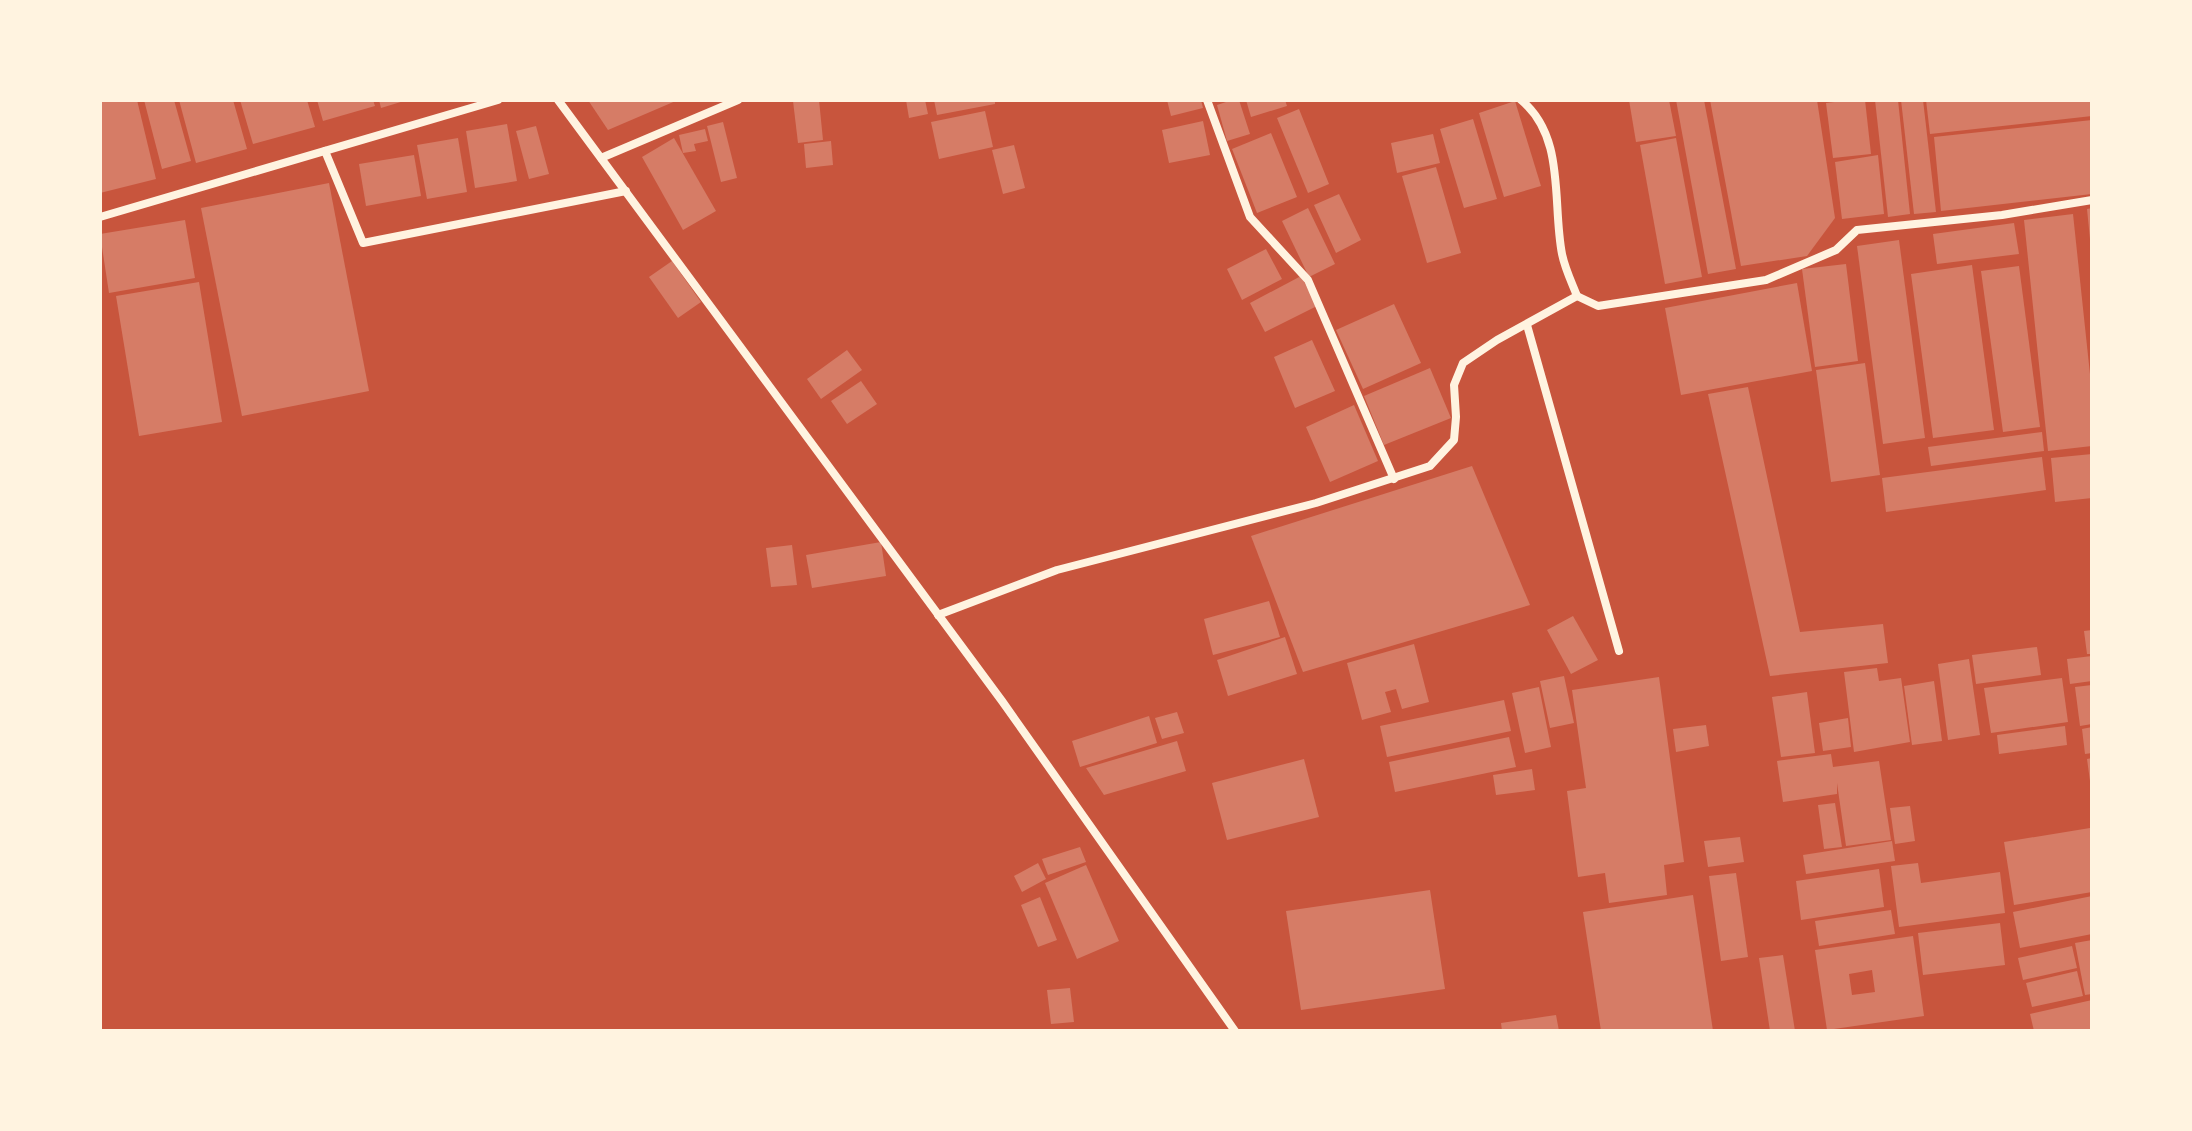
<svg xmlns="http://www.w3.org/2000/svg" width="2192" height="1131" viewBox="0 0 2192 1131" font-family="Rubik,sans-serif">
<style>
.building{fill:#d67c66;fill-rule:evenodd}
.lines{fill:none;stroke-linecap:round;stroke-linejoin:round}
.minor{stroke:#fff3e0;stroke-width:8}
</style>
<rect width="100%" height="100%" fill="#c8553d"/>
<!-- building -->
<g class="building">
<path d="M 100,100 L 137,100 L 156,179 L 100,193 Z"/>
<path d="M 144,100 L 174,100 L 191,161 L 162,169 Z"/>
<path d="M 179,100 L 233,100 L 247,149 L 196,163 Z"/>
<path d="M 240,100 L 307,100 L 315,127 L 253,144 Z"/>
<path d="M 317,100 L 373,100 L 375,106 L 323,121 Z"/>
<path d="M 379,100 L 404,100 L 404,101 L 381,108 Z"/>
<path d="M 588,100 L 678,100 L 608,130 Z"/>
<path d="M 819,100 L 823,140 L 798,143 L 793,101 Z"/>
<path d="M 906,100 L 925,100 L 928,114 L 909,118 Z"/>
<path d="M 934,100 L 995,100 L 995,104 L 937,115 Z"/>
<path d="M 1167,100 L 1201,100 L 1203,108 L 1171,116 Z"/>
<path d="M 1232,100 L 1239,100 L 1250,134 L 1227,141 L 1217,105 Z"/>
<path d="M 1246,100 L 1285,100 L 1287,106 L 1251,117 Z"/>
<path d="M 1629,100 L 1669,100 L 1676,136 L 1636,142 Z"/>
<path d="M 1676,100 L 1704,100 L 1736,269 L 1708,274 Z"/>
<path d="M 1710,100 L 1817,100 L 1835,218 L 1807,256 L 1741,266 Z"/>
<path d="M 1851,100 L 1865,100 L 1871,154 L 1833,158 L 1826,103 Z"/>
<path d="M 1875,100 L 1898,100 L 1910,214 L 1888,217 Z"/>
<path d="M 1901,100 L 1923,100 L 1936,212 L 1914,214 Z"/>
<path d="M 1926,100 L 2092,100 L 2092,116 L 1930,134 Z"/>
<path d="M 1515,101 L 1541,186 L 1504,197 L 1479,113 Z"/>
<path d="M 1299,109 L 1329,184 L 1308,193 L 1277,118 Z"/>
<path d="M 985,111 L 993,147 L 939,159 L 931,122 Z"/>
<path d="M 1473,119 L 1497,199 L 1464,208 L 1440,129 Z"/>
<path d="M 2092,120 L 2092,194 L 1941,211 L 1934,137 Z"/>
<path d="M 1203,121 L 1210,155 L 1169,163 L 1162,130 Z"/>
<path d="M 723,122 L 737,178 L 721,182 L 707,126 Z"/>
<path d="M 507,124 L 517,181 L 475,188 L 466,131 Z"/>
<path d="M 536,126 L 549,174 L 529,179 L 516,131 Z"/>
<path d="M 705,129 L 708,141 L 694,144 L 696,151 L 683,153 L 679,135 Z"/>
<path d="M 1271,133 L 1297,197 L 1257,213 L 1232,149 Z"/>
<path d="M 1433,134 L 1440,163 L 1397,173 L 1391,143 Z"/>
<path d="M 458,138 L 467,192 L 427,199 L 417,145 Z"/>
<path d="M 674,138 L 716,211 L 683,230 L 642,157 Z"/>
<path d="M 1676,138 L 1702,277 L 1665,284 L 1640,145 Z"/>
<path d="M 831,141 L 833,165 L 806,168 L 804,144 Z"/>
<path d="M 1014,145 L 1025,188 L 1003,194 L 992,150 Z"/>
<path d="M 414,155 L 421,196 L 366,206 L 359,164 Z"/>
<path d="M 1878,155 L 1884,214 L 1842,219 L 1835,162 Z"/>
<path d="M 1436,167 L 1461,253 L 1427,263 L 1402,176 Z"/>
<path d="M 329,183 L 369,391 L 242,416 L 201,208 Z"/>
<path d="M 1339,194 L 1361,240 L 1336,253 L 1314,205 Z"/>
<path d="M 1308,208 L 1335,264 L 1309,277 L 1282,221 Z"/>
<path d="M 2092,208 L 2092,239 L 2090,239 L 2087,209 Z"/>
<path d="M 2073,214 L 2092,393 L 2092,446 L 2048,451 L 2024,220 Z"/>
<path d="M 185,220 L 195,278 L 109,293 L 100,234 Z"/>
<path d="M 2014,223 L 2019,254 L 1937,264 L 1933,234 Z"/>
<path d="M 1899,240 L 1925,438 L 1883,444 L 1857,246 Z"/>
<path d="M 1266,249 L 1282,279 L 1242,300 L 1227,269 Z"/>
<path d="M 672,261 L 701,302 L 678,318 L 649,277 Z"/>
<path d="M 1846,264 L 1858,361 L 1815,367 L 1802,269 Z"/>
<path d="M 1972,265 L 1994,430 L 1933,438 L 1911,274 Z"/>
<path d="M 2019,266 L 2040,427 L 2003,432 L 1981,271 Z"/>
<path d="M 1301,276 L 1317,306 L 1265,332 L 1250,303 Z"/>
<path d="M 199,282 L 222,422 L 139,436 L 116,296 Z"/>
<path d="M 1797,283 L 1812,371 L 1681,395 L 1665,308 Z"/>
<path d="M 1394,304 L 1421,363 L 1363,389 L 1336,330 Z"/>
<path d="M 1312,340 L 1335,391 L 1295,408 L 1274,357 Z"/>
<path d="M 847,350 L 862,370 L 821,399 L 807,379 Z"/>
<path d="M 1865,363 L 1880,475 L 1831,482 L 1816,370 Z"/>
<path d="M 1430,368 L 1451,418 L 1384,445 L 1364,396 Z"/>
<path d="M 861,381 L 877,404 L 847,424 L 831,401 Z"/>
<path d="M 1748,387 L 1800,632 L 1883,624 L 1888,663 L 1770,676 L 1708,394 Z"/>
<path d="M 1354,405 L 1378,461 L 1330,482 L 1306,427 Z"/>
<path d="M 2042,432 L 2044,451 L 1931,466 L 1928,447 Z"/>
<path d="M 2092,454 L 2092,498 L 2055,502 L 2051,458 Z"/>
<path d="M 2042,457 L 2046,490 L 1886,512 L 1882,478 Z"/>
<path d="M 1472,466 L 1530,605 L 1303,672 L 1251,536 Z"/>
<path d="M 881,542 L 886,576 L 812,588 L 806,555 Z"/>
<path d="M 792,545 L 797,585 L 771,587 L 766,548 Z"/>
<path d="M 1269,601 L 1280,637 L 1213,655 L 1204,619 Z"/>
<path d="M 1573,616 L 1598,660 L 1571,674 L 1547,630 Z"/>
<path d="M 2092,630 L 2092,654 L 2087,654 L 2084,631 Z"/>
<path d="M 1285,637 L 1297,674 L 1228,696 L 1217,660 Z"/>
<path d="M 1414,644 L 1429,702 L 1402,709 L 1396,689 L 1385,692 L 1391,712 L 1362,720 L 1347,663 Z"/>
<path d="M 2037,647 L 2041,675 L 1976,684 L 1972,655 Z"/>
<path d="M 2092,656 L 2092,681 L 2070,684 L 2067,659 Z"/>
<path d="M 1969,659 L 1980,735 L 1948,740 L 1938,664 Z"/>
<path d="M 1877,668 L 1879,681 L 1901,678 L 1910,742 L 1854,752 L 1844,672 Z"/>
<path d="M 1564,676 L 1574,723 L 1550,728 L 1540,681 Z"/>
<path d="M 1659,677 L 1684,862 L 1664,865 L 1667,895 L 1609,903 L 1605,873 L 1578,877 L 1567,791 L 1586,788 L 1572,690 Z"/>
<path d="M 2062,678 L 2068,722 L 1991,733 L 1984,688 Z"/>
<path d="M 1934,681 L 1942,741 L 1912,745 L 1904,686 Z"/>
<path d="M 2092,685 L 2092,724 L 2080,726 L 2075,687 Z"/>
<path d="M 1539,687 L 1551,747 L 1525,753 L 1512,693 Z"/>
<path d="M 1807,692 L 1815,753 L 1781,757 L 1772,697 Z"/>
<path d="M 1504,700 L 1511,731 L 1387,757 L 1380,726 Z"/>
<path d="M 1177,712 L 1184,733 L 1162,739 L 1155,718 Z"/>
<path d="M 1149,716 L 1157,743 L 1080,767 L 1072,741 Z"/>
<path d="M 1848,718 L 1851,747 L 1823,751 L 1819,723 Z"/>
<path d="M 1706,725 L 1709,746 L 1676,752 L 1673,729 Z"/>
<path d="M 2065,726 L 2067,745 L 1999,754 L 1997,735 Z"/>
<path d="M 2092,727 L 2092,753 L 2085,754 L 2082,729 Z"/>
<path d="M 1509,737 L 1516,767 L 1395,792 L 1389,762 Z"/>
<path d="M 1177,741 L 1186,771 L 1104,795 L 1086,768 Z"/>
<path d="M 1831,754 L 1833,767 L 1879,761 L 1891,840 L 1846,846 L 1837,783 L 1837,794 L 1783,802 L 1777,761 Z"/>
<path d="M 2092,758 L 2092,781 L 2090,781 L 2087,759 Z"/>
<path d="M 1304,759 L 1319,817 L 1227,840 L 1212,783 Z"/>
<path d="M 1532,769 L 1535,790 L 1496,795 L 1493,775 Z"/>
<path d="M 1835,803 L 1842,847 L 1824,849 L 1818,805 Z"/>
<path d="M 1910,806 L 1915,841 L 1895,844 L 1890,808 Z"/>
<path d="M 2090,828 L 2092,892 L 2014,905 L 2004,842 Z"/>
<path d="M 1740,837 L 1744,862 L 1708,867 L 1704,841 Z"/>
<path d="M 1892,841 L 1895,861 L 1806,874 L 1803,855 Z"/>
<path d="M 1080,847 L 1086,862 L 1048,875 L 1042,859 Z"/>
<path d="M 1038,863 L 1046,879 L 1022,892 L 1014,876 Z"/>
<path d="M 1918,863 L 1921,883 L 2000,872 L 2005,913 L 1899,927 L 1891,866 Z"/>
<path d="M 1086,865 L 1119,941 L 1077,959 L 1045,883 Z"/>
<path d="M 1879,869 L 1884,907 L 1801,920 L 1796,881 Z"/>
<path d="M 1736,873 L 1748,957 L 1721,961 L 1709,876 Z"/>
<path d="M 1430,890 L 1445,989 L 1301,1010 L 1286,911 Z"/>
<path d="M 1693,895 L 1713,1031 L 1601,1031 L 1583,912 Z"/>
<path d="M 2092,896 L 2092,934 L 2020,948 L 2013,912 Z"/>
<path d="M 1040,897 L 1057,940 L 1038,947 L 1021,905 Z"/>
<path d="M 1891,910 L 1895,934 L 1819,946 L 1815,921 Z"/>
<path d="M 2000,923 L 2005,965 L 1923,975 L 1918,933 Z"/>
<path d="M 1913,936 L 1924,1016 L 1827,1030 L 1815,950 ZM 1872,970 L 1875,992 L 1852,995 L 1849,974 Z"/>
<path d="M 2092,940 L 2092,994 L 2085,995 L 2075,943 Z"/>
<path d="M 2072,946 L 2077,968 L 2023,980 L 2018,958 Z"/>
<path d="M 1783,955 L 1795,1031 L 1770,1031 L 1759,958 Z"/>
<path d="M 2077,971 L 2083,996 L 2032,1007 L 2026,983 Z"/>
<path d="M 1070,988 L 1074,1022 L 1051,1024 L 1047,990 Z"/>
<path d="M 2092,1000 L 2092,1031 L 2034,1031 L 2030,1014 Z"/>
<path d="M 1556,1015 L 1559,1031 L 1502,1031 L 1501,1023 Z"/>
</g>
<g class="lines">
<!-- minor -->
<g class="minor">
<path d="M 558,100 L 1002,701 L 1235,1031"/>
<path d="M 1207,100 L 1250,217 L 1308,280 L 1394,479"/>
<path d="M 1521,100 C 1566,137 1552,203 1562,254 C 1565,269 1572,283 1577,296 L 1598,306 L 1766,280 L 1836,250 L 1857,230 L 2002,215 L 2092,200"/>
<path d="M 325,151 L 363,243 L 626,191"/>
<path d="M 601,158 L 738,100"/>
<path d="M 100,217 L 498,100"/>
<path d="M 1527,325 L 1619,651"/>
<path d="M 938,615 L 1057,570 L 1316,503 L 1430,466 L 1454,440 L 1456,417 L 1454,385 L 1463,363 L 1497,340 L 1577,296"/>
</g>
</g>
<!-- border -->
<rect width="2192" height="1131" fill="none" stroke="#fff3e0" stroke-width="204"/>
</svg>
